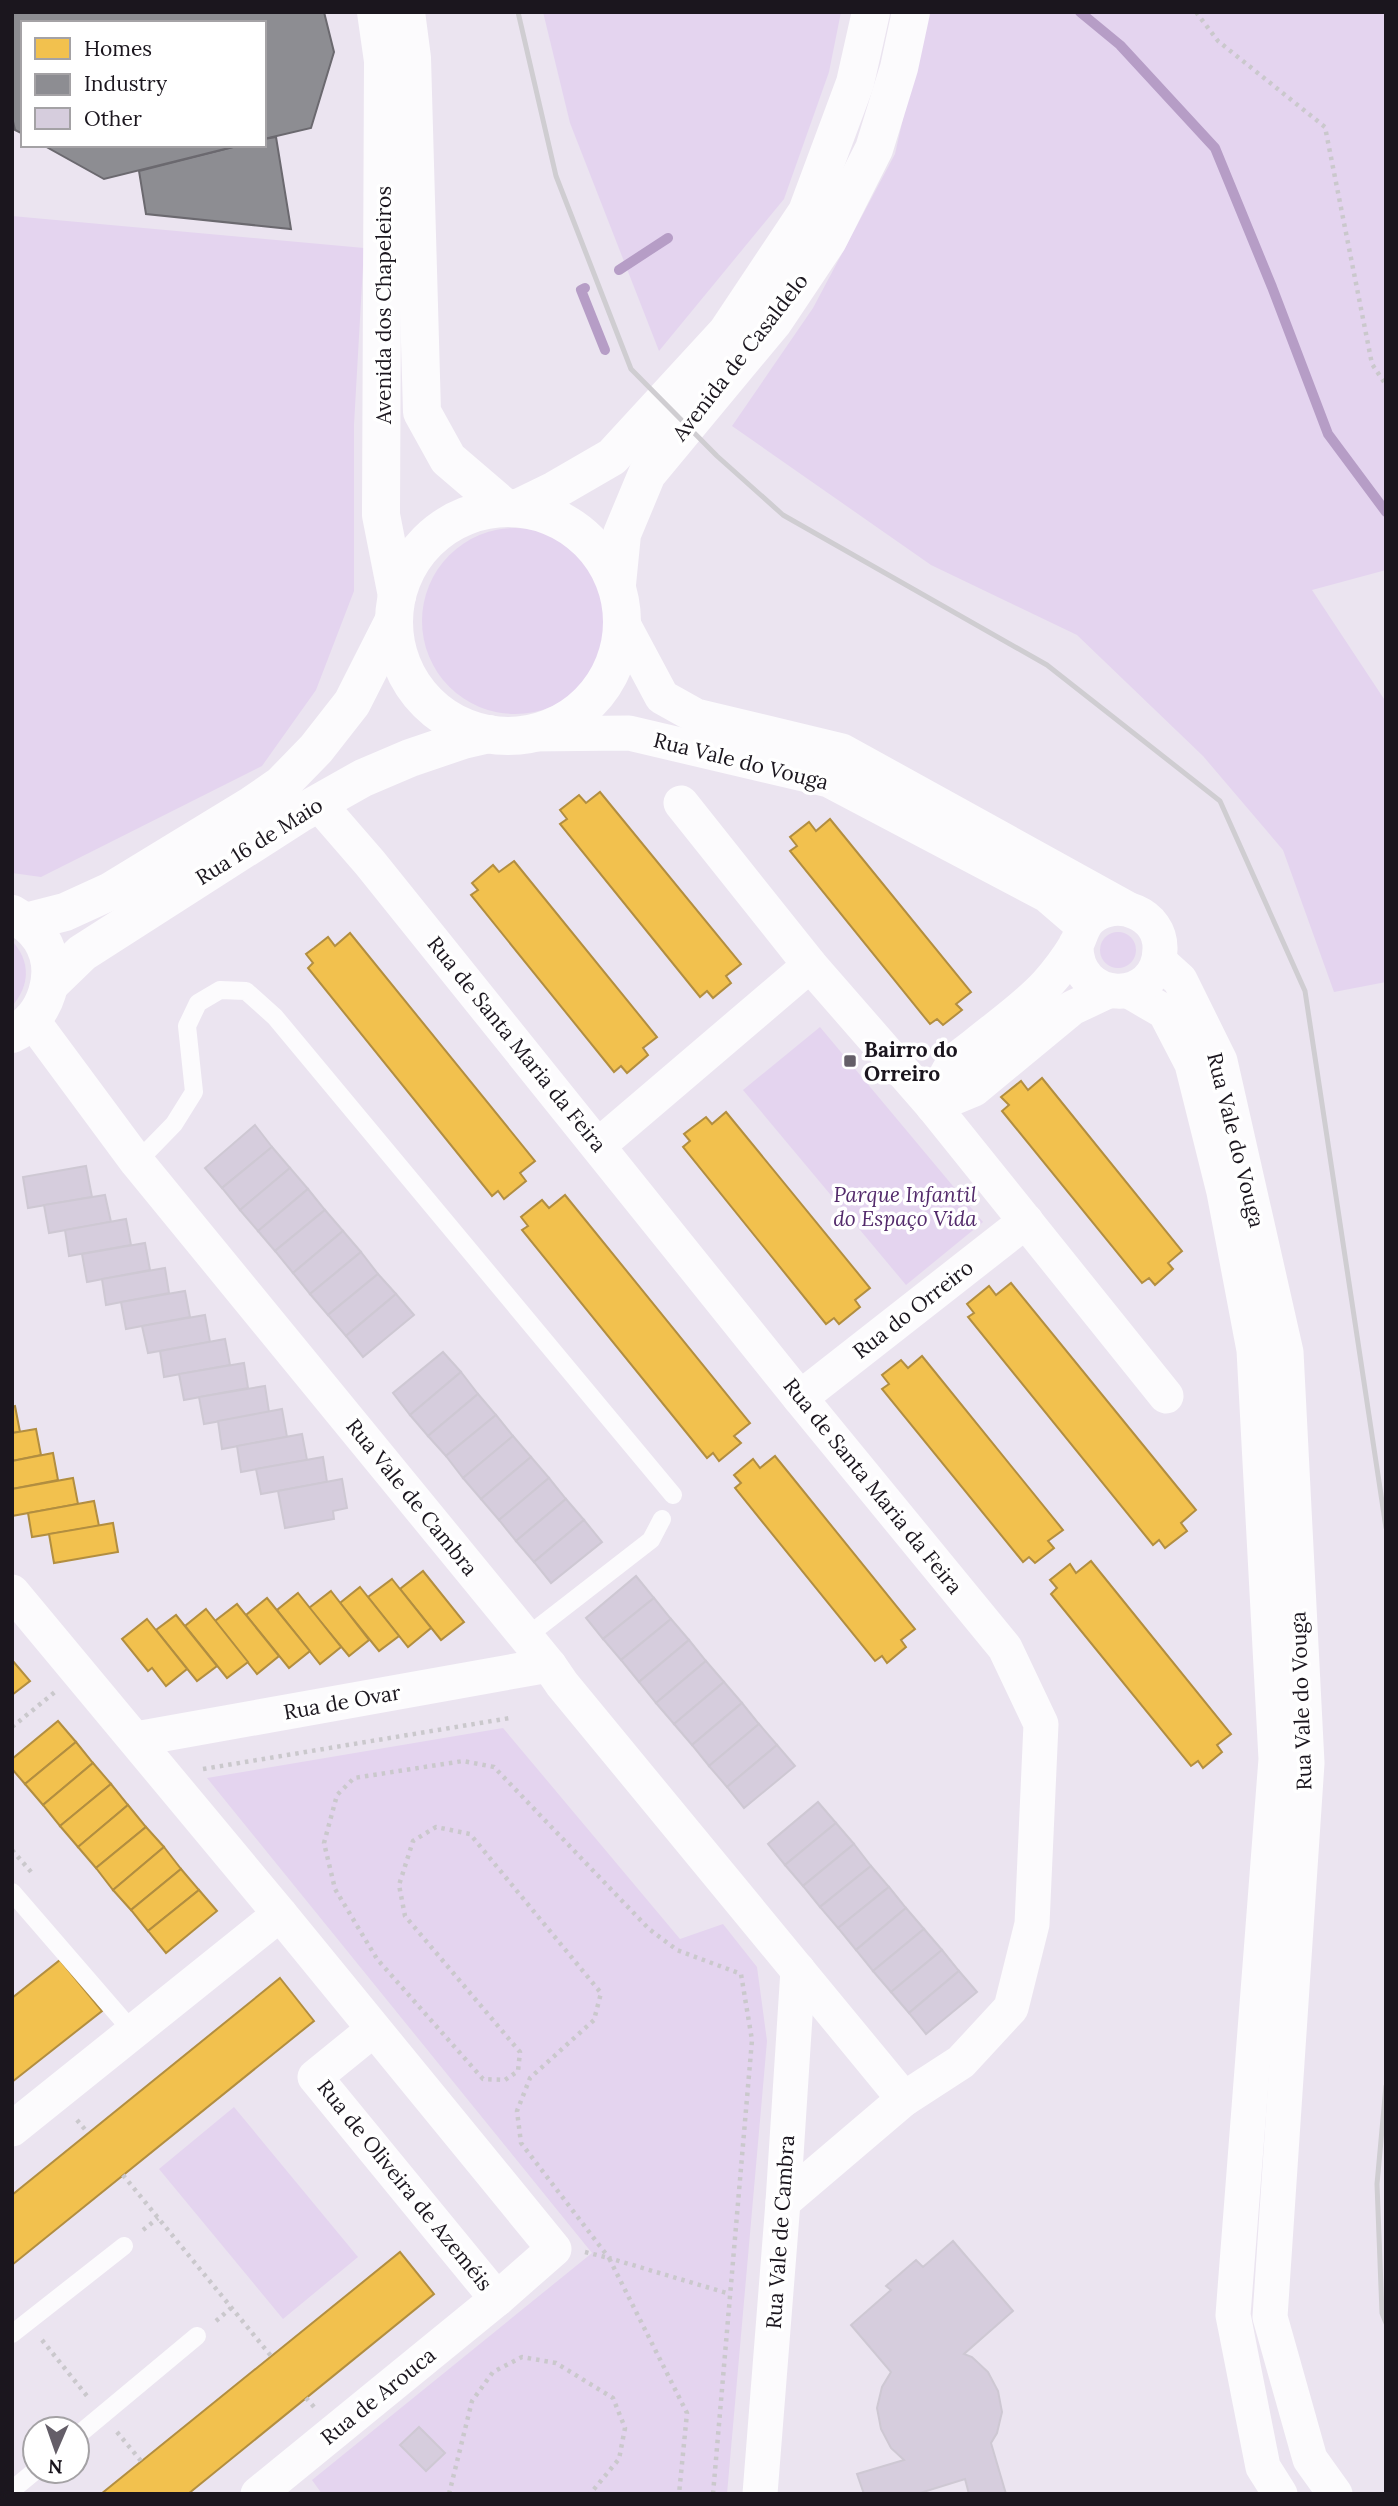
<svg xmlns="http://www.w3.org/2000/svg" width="1398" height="2506" viewBox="0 0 1398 2506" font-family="Lora,serif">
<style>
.green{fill:#e4d4ef}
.homes{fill:#f2c14e;stroke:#b28e40;stroke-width:2}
.industry{fill:#8d8d92;stroke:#6b696f;stroke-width:2}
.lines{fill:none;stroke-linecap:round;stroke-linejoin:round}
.stream{stroke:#b69dc6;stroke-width:10}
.building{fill:#d6cddd;stroke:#cec8d3;stroke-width:2}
.path{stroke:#cac8cc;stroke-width:4.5;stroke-dasharray:3.5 5;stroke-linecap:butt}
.lane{stroke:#fcfbfd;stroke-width:18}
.street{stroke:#fcfbfd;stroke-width:35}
.secondary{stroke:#fcfbfd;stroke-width:38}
.rail{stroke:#cfcdd1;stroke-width:5}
.poi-dot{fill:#645e68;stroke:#fff;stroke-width:2.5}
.labels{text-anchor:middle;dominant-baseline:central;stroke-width:7;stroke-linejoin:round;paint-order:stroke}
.street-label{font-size:21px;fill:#1b161e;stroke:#fff}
.poi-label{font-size:21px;font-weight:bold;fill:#1b161e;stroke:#fff;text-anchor:start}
.park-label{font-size:21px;font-style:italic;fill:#532a6b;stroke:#fff}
</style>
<rect width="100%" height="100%" fill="#ebe4f0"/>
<!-- green -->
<g class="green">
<path d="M 543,12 L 841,12 L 829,72 L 784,199 L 659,351 L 570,123 Z"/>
<path d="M 927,12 L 1386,12 L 1386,570 L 1312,590 L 1386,702 L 1386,982 L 1334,992 L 1283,850 L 1203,756 L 1077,635 L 931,565 L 732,426 L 813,308 L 895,154 Z"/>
<path d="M 12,216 L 364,248 L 354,425 L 354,591 L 316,690 L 262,766 L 41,877 L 12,873 Z"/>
<circle cx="515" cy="621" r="93"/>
<circle cx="1118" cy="950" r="18"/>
<path d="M 12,941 C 31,961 30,986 12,1006 Z"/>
<path d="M 820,1027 L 983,1222 L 906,1285 L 743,1090 Z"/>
<path d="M 503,1728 L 680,1939 L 723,1924 L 757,1967 L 767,2041 L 727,2494 L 322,2494 L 312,2480 L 592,2253 L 207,1778 Z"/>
<path d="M 234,2107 L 358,2257 L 283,2319 L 159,2169 Z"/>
</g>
<!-- homes -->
<g class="homes">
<path d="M 600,792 L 741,964 L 726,976 L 731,983 L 713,998 L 707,991 L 700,997 L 560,824 L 567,819 L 560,810 L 579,795 L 586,803 Z"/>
<path d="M 830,819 L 971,992 L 956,1004 L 962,1010 L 943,1025 L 937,1019 L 930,1024 L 790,851 L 797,846 L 790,837 L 809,822 L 816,831 Z"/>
<path d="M 514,861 L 657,1037 L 643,1048 L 648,1055 L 627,1073 L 621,1066 L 614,1072 L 471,895 L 478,890 L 472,883 L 493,865 L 499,872 Z"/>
<path d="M 350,933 L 535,1161 L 520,1173 L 526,1181 L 504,1199 L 498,1191 L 492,1196 L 308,968 L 313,963 L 306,954 L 314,948 L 328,937 L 335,946 Z"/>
<path d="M 1042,1078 L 1182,1251 L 1168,1263 L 1173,1269 L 1155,1285 L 1149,1278 L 1142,1283 L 1002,1111 L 1009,1105 L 1001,1097 L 1021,1081 L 1028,1090 Z"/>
<path d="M 726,1112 L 870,1288 L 855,1300 L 860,1307 L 839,1324 L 834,1318 L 826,1324 L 683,1147 L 690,1141 L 684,1134 L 706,1117 L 712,1124 Z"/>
<path d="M 565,1195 L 750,1423 L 734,1436 L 741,1443 L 719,1461 L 713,1453 L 707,1458 L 522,1230 L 528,1226 L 521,1217 L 542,1200 L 549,1208 Z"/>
<path d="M 1011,1283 L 1196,1510 L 1181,1523 L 1187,1531 L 1165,1548 L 1159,1540 L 1153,1545 L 968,1317 L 974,1313 L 967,1304 L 989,1286 L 996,1295 Z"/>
<path d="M 922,1356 L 1063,1530 L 1048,1541 L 1054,1548 L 1035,1563 L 1029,1557 L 1023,1562 L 882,1389 L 889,1384 L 882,1375 L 901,1360 L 908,1368 Z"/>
<path d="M 15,1406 L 20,1432 L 12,1433 L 12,1407 Z"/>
<path d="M 36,1429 L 41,1455 L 12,1461 L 12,1433 Z"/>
<path d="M 53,1453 L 58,1480 L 12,1489 L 12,1461 Z"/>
<path d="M 775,1456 L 915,1629 L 901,1640 L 906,1647 L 887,1663 L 882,1656 L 875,1661 L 735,1488 L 741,1483 L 734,1475 L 753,1459 L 760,1468 Z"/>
<path d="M 73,1478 L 78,1504 L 12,1516 L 12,1489 Z"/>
<path d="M 94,1501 L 99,1526 L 32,1537 L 28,1513 Z"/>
<path d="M 113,1523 L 118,1552 L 54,1563 L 49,1534 Z"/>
<path d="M 1091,1561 L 1231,1734 L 1217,1745 L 1222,1752 L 1203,1768 L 1198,1761 L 1191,1766 L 1051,1594 L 1057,1588 L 1050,1580 L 1070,1564 L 1076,1573 Z"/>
<path d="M 423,1571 L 464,1622 L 441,1640 L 400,1589 Z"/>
<path d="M 392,1579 L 431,1628 L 408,1647 L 368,1597 Z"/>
<path d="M 360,1587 L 399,1636 L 379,1651 L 340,1603 Z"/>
<path d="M 331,1591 L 369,1640 L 349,1656 L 309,1608 Z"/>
<path d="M 298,1593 L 341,1647 L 320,1664 L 277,1610 Z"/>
<path d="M 267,1598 L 310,1651 L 289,1668 L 246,1615 Z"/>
<path d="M 237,1604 L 279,1656 L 257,1674 L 215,1621 Z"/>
<path d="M 206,1609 L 248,1662 L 227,1678 L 185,1626 Z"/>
<path d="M 176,1615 L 217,1666 L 197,1681 L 156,1630 Z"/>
<path d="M 147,1619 L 187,1669 L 166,1686 L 152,1668 L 148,1671 L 122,1639 Z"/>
<path d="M 12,1660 L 30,1681 L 12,1695 Z"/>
<path d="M 58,1721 L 76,1742 L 25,1784 L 12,1769 L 12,1759 Z"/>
<path d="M 76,1742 L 93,1763 L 43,1805 L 25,1784 Z"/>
<path d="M 93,1763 L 111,1784 L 60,1826 L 43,1805 Z"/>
<path d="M 111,1784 L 128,1805 L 78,1847 L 60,1826 Z"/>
<path d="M 128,1805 L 146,1827 L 96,1868 L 78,1847 Z"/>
<path d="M 146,1827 L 164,1847 L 113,1890 L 96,1868 Z"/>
<path d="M 164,1847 L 181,1869 L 131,1910 L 113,1890 Z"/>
<path d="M 181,1869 L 199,1890 L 148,1931 L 131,1910 Z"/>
<path d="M 199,1890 L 217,1911 L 166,1953 L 148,1931 Z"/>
<path d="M 60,1960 L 102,2011 L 12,2082 L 12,1998 Z"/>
<path d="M 280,1978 L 314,2021 L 12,2265 L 12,2195 Z"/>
<path d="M 400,2252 L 434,2294 L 188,2494 L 101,2494 Z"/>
</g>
<!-- industry -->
<g class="industry">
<path d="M 12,12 L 324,12 L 334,52 L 311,128 L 264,139 L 264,23 L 23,23 L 23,134 L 15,130 L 12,117 Z"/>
<path d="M 276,137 L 291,229 L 146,214 L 139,171 L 241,145 L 264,145 L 264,139 Z"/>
<path d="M 43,145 L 241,145 L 104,179 Z"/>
</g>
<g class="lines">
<!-- stream -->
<g class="stream">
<path d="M 1080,12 L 1120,45 L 1215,148 L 1272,287 L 1328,434 L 1386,512"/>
<path d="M 619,270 L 668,238"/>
<path d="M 585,288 L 581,290 L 605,350"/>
</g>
</g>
<!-- building -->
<g class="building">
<path d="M 255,1125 L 272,1147 L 222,1188 L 205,1168 Z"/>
<path d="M 272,1147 L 290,1168 L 240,1210 L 222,1188 Z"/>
<path d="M 86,1166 L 92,1197 L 28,1208 L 23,1177 Z"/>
<path d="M 290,1168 L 308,1189 L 258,1231 L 240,1210 Z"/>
<path d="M 308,1189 L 325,1210 L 275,1251 L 258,1231 Z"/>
<path d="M 105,1195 L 111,1222 L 49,1233 L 44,1205 Z"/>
<path d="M 325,1210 L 343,1231 L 293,1273 L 275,1251 Z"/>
<path d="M 126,1219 L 131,1245 L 69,1256 L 65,1230 Z"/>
<path d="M 343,1231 L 361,1252 L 310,1294 L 293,1273 Z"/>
<path d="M 145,1243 L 150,1270 L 87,1282 L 82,1254 Z"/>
<path d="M 361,1252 L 378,1274 L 328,1315 L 310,1294 Z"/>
<path d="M 165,1268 L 169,1293 L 106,1305 L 102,1279 Z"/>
<path d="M 378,1274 L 396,1294 L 346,1336 L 328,1315 Z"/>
<path d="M 185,1291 L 190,1317 L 126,1329 L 121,1302 Z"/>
<path d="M 396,1294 L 414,1315 L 363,1357 L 346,1336 Z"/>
<path d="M 205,1315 L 210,1342 L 148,1353 L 142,1326 Z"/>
<path d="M 225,1339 L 230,1365 L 164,1377 L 160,1351 Z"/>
<path d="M 443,1352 L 461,1372 L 410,1415 L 393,1393 Z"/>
<path d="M 244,1363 L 248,1388 L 184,1400 L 179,1374 Z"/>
<path d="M 461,1372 L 478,1394 L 428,1436 L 410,1415 Z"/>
<path d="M 265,1386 L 269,1412 L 204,1424 L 199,1397 Z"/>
<path d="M 478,1394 L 496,1415 L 446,1456 L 428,1436 Z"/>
<path d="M 282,1409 L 287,1437 L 222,1449 L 218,1421 Z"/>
<path d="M 496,1415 L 513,1436 L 463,1478 L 446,1456 Z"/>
<path d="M 302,1434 L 307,1460 L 241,1472 L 237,1446 Z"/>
<path d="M 513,1436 L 531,1457 L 481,1499 L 463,1478 Z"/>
<path d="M 323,1457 L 327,1482 L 261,1494 L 256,1469 Z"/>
<path d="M 531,1457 L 549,1478 L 499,1520 L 481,1499 Z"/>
<path d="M 549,1478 L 566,1499 L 516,1541 L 499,1520 Z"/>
<path d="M 342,1479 L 347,1508 L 333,1511 L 334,1519 L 285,1528 L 278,1491 Z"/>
<path d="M 566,1499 L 584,1520 L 534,1562 L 516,1541 Z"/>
<path d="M 584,1520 L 602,1542 L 551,1583 L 534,1562 Z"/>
<path d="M 636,1576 L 654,1598 L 603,1639 L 586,1618 Z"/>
<path d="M 654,1598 L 671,1619 L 621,1660 L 603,1639 Z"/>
<path d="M 671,1619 L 689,1640 L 639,1682 L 621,1660 Z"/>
<path d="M 689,1640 L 706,1661 L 656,1703 L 639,1682 Z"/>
<path d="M 706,1661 L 724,1682 L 674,1724 L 656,1703 Z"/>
<path d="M 724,1682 L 742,1703 L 692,1745 L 674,1724 Z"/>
<path d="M 742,1703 L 759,1724 L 709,1766 L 692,1745 Z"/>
<path d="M 759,1724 L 777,1745 L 727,1787 L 709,1766 Z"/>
<path d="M 777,1745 L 795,1766 L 744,1808 L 727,1787 Z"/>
<path d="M 818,1802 L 836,1823 L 785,1865 L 768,1844 Z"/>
<path d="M 836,1823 L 854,1844 L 803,1886 L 785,1865 Z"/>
<path d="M 854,1844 L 871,1866 L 820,1907 L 803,1886 Z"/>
<path d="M 871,1866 L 889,1887 L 838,1928 L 820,1907 Z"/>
<path d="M 889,1887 L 906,1908 L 856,1950 L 838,1928 Z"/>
<path d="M 906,1908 L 924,1929 L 873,1971 L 856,1950 Z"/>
<path d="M 924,1929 L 942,1950 L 891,1992 L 873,1971 Z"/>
<path d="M 942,1950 L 959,1971 L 909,2013 L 891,1992 Z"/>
<path d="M 959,1971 L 977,1992 L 926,2034 L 909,2013 Z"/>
<path d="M 953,2241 L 1013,2311 L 964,2354 L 972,2357 L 988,2372 L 998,2391 L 1002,2412 L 997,2433 L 991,2443 L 1006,2494 L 969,2494 L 965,2479 L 917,2494 L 864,2494 L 857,2474 L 904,2460 L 891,2448 L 881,2429 L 877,2408 L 882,2387 L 891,2372 L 851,2325 L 891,2290 L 886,2286 L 916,2260 L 923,2267 Z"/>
<path d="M 419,2427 L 445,2453 L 426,2471 L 400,2445 Z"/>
</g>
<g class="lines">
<!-- path -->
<g class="path">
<path d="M 1196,12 L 1218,41 L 1325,127 L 1372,364 L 1386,385"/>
<path d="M 12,1727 L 55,1692"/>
<path d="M 203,1769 L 510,1718"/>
<path d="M 12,1850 L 32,1873"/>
<path d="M 77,2120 L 88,2133"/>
<path d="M 123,2175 L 271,2356"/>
<path d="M 143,2230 L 158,2218"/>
<path d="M 585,2252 L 609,2258 L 687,2413 L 679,2494"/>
<path d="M 216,2321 L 231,2308"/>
<path d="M 42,2340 L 87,2396"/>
<path d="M 306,2398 L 314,2407"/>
<path d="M 117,2432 L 141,2461"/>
<path d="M 449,2494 L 472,2401 L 493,2372 L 522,2357 L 556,2363 L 613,2398 L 625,2428 L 619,2459 L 590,2494"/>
<path d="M 713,2494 L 752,2040 L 741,1974 L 677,1950 L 649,1929 L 494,1767 L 463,1761 L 354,1778 L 337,1795 L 324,1843 L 335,1889 L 377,1959 L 483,2079 L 505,2080 L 518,2071 L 520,2052 L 405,1916 L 399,1885 L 413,1841 L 436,1827 L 470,1834 L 601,1993 L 594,2020 L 530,2078 L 517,2111 L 521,2143 L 609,2258 L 730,2294"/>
</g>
<!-- lane -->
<g class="lane">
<path d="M 137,1162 L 174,1124 L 194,1092 L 187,1026 L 198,1003 L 220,990 L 246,991 L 275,1017 L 673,1495"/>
<path d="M 526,1637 L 651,1540 L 662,1519"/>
<path d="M 12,1892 L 133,2032"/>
<path d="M 12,2334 L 124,2246"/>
<path d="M 77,2436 L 197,2336"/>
<path d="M 12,2490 L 35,2471"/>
</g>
<!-- street -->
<g class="street">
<path d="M 623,624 L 662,697 L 696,716 L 842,751 L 1126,908"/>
<path d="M 529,734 L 629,733 L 829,780 L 1047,895 L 1083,926"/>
<path d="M 318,803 L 370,863 L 800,1398 L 1005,1648 L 1041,1724 L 1032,1924 L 1011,2008 L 961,2062 L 904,2099 L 783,2202"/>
<path d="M 681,803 L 810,965 L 933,1106 L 1166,1396"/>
<path d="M 1159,961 L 1180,980 L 1220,1061 L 1286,1352 L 1307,1763 L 1270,2317 L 1310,2459 L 1335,2494"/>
<path d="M 1129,991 L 1165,1012 L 1192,1064 L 1224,1192 L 1254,1350 L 1276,1759 L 1233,2315 L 1263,2467 L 1280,2494"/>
<path d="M 32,1020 L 137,1162 L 549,1665 L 562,1684 L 904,2099"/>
<path d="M 933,1106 C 939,1092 945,1074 954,1063 C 959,1056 968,1051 974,1046 C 998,1026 1026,1007 1047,984 C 1057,973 1068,958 1076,945 C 1081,936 1082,925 1091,918 C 1117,896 1161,914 1160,949 C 1159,1007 1074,1005 1076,944"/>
<path d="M 933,1106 L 974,1089 L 1072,1008 L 1108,991"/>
<path d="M 599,1145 L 810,965"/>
<path d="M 800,1398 L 1026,1221"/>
<path d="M 12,1592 L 280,1914 L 554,2249 L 497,2299 L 258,2494"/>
<path d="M 136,1739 L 549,1665"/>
<path d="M 373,2030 L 315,2077 L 497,2299"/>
<path d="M 12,2129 L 280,1914"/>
<path d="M 760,2494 L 783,2202 L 798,1970"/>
</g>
<!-- secondary -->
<g class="secondary">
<path d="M 376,12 L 383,61 L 381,515 L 397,596"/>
<path d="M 406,12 L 412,58 L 422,412 L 448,459 L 504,507"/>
<path d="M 518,508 L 555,490 L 612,457 L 727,332 L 807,212 L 855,83 L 871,12"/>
<circle cx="508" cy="622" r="114"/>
<path d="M 617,584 L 622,534 L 647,474 L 774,321 L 828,240 L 874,149 L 899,68 L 911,12"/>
<path d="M 12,914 C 23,920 34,928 41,939 C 61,971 47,1018 12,1034"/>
<path d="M 26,922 L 65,912 L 111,891 L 252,805 L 281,785 L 316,749 L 352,703 L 394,620"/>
<path d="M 50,984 L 82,953 L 299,814 L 363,778 L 410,758 L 463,740 L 489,734"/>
</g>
<!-- rail -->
<g class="rail">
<path d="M 518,12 L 556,176 L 631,369 L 717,456 L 783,515 L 1047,665 L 1220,801 L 1305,991 L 1386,1528"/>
<path d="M 1386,2086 L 1377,2184 L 1382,2313 L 1386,2323"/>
</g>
</g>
<!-- markers -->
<rect class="poi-dot" x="843" y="1054" width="14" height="14" rx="3.5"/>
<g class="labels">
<!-- street labels -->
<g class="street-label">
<text transform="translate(383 305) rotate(-90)">Avenida dos Chapeleiros</text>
<text transform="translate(740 357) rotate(-52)">Avenida de Casaldelo</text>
<text transform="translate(741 761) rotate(14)">Rua Vale do Vouga</text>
<text transform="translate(259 841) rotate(-32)">Rua 16 de Maio</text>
<text transform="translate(517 1044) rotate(51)">Rua de Santa Maria da Feira</text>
<text transform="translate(1236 1140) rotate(76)">Rua Vale do Vouga</text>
<text transform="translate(913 1309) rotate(-38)">Rua do Orreiro</text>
<text transform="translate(873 1486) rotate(51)">Rua de Santa Maria da Feira</text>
<text transform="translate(412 1497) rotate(51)">Rua Vale de Cambra</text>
<text transform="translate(1301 1701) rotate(-92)">Rua Vale do Vouga</text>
<text transform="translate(342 1702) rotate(-10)">Rua de Ovar</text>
<text transform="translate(405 2185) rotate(51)">Rua de Oliveira de Azeméis</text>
<text transform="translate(780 2232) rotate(-86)">Rua Vale de Cambra</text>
<text transform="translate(378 2396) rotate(-39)">Rua de Arouca</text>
</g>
<!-- poi labels -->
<g class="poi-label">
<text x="864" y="1049">Bairro do<tspan x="864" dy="24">Orreiro</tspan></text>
</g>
<!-- park labels -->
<g class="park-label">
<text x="905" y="1194">Parque Infantil<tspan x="905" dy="24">do Espaço Vida</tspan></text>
</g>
</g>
<!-- border -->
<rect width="1398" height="2506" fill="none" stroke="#1b161e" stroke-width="28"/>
<!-- legend -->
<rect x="21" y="21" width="245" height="126" fill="#ffffff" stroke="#a4a2a5" stroke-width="2"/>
<rect x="35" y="38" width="35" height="21" fill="#f2c14e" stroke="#a4a2a5" stroke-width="2"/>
<text x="84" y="56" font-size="21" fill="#1b161e">Homes</text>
<rect x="35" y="74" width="35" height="21" fill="#8d8d92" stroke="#a4a2a5" stroke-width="2"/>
<text x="84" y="91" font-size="21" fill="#1b161e">Industry</text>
<rect x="35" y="108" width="35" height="21" fill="#d6cddd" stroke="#a4a2a5" stroke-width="2"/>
<text x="84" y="126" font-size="21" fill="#1b161e">Other</text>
<!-- north arrow -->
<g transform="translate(56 2450) rotate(182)"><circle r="33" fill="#ffffff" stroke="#a4a2a5" stroke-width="2"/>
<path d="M0-5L12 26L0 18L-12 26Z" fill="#645e68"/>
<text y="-10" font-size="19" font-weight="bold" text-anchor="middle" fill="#1b161e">N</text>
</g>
</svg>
